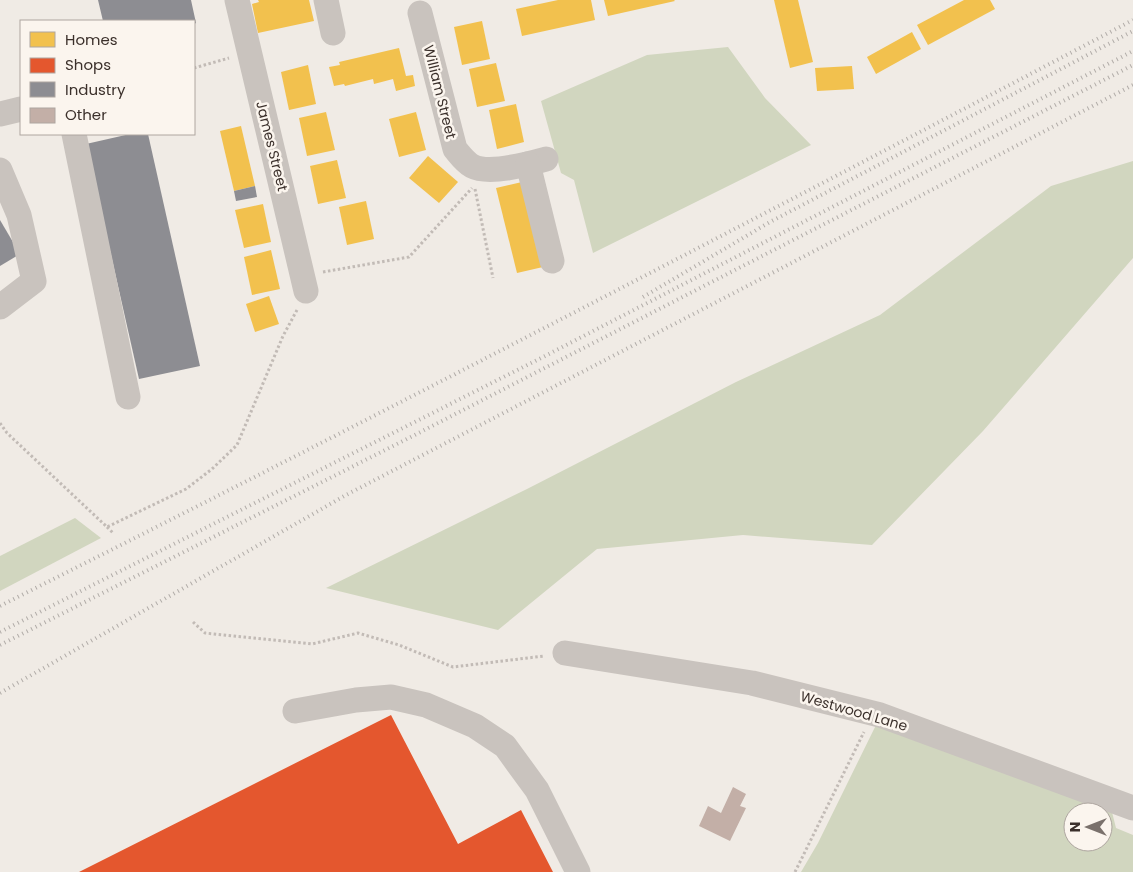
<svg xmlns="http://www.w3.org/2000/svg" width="1133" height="872" viewBox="0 0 1133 872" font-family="Poppins,sans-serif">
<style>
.green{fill:#d1d6bf;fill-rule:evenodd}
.homes{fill:#f2c14e}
.shops{fill:#e4572e}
.industry{fill:#8d8d92}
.building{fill:#c3afa7}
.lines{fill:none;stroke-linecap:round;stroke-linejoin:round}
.path{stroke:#c2bbb6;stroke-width:3;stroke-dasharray:2.5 2.5;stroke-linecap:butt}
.minor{stroke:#c9c3be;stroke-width:25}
.rail{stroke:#b1aca8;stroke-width:4;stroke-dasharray:1 4;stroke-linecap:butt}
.labels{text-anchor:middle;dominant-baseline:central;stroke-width:5;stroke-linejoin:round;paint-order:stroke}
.street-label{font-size:14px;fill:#3b302b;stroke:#fbf5ee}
</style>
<rect width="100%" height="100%" fill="#f0ebe5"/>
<!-- green -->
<g class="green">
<path d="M 728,47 L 765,98 L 811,145 L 593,253 L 574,180 L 561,173 L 541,101 L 647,55 Z"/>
<path d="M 1133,161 L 1133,258 L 983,431 L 872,545 L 743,535 L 597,549 L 498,630 L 326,588 L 527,489 L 736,382 L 880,315 L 1051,186 Z"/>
<path d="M 75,518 L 101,538 L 0,591 L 0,556 Z"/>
<path d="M 876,725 L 1110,804 L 1116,828 L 1133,835 L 1133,872 L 801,872 L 818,843 ZM 1073,812 L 1103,812 L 1103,842 L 1073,842 Z"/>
</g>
<!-- homes -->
<g class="homes">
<path d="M 258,0 L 309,0 L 314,21 L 258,33 L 252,4 L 259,2 Z"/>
<path d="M 558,0 L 591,0 L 595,20 L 522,36 L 516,9 Z"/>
<path d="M 604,0 L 674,0 L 675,1 L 608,16 Z"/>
<path d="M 774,0 L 798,0 L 813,62 L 790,68 Z"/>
<path d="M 964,0 L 990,0 L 995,9 L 928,45 L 917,25 Z"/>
<path d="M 482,21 L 490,59 L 462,65 L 454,27 Z"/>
<path d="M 912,32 L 921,49 L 876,74 L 867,57 Z"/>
<path d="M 399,48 L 406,76 L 413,75 L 415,86 L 396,91 L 393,79 L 374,84 L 373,79 L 345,86 L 344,84 L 334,86 L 329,67 L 340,65 L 339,62 Z"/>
<path d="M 496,63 L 505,101 L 477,107 L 469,69 Z"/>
<path d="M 308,65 L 316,104 L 289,110 L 281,72 Z"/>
<path d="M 852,66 L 854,89 L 817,91 L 815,68 Z"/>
<path d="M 516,104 L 524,142 L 497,149 L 489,110 Z"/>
<path d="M 326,112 L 335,150 L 307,156 L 299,118 Z"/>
<path d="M 416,112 L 426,150 L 399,157 L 389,119 Z"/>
<path d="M 241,126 L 255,186 L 234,191 L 220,131 Z"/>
<path d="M 428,156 L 458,182 L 439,203 L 409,178 Z"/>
<path d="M 337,160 L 346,198 L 318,204 L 310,166 Z"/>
<path d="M 522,182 L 543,267 L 517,273 L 496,188 Z"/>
<path d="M 366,201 L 374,239 L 347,245 L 339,207 Z"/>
<path d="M 263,204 L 271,242 L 244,248 L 235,210 Z"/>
<path d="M 271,250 L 280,289 L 252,295 L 244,257 Z"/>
<path d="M 269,296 L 279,324 L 255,332 L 246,304 Z"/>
</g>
<!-- shops -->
<path class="shops" d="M 391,715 L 458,844 L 521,810 L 553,872 L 79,872 Z"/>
<!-- industry -->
<g class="industry">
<path d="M 98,0 L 191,0 L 196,23 L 194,24 L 194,21 L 103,21 Z"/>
<path d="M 130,134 L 148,134 L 200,366 L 139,379 L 86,144 Z"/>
<path d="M 255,186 L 257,197 L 236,201 L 234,191 Z"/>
<path d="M 0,220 L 20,254 L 0,266 Z"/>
</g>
<!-- building -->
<path class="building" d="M 733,787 L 746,794 L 740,806 L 746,808 L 730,841 L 699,826 L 708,806 L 721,813 Z"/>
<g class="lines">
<!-- path -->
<g class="path">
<path d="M 194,68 L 229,58"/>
<path d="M 475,189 L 493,278"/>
<path d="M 323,272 L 409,257 L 472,188"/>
<path d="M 0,423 L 7,433 L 107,527 L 186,489 L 212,469 L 237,445 L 283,336 L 297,310"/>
<path d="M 107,527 L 114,534"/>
<path d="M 193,622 L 205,633 L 312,644 L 358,633 L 399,645 L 453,667 L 544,656"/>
<path d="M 795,872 L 864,732"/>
</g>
<!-- minor -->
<g class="minor">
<path d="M 237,0 L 306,291"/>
<path d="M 326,0 L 333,33"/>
<path d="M 420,13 L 455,149 C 460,155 465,162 472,166 C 489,175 528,164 546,159"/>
<path d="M 0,114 L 21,109"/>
<path d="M 74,134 L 128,397"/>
<path d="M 528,164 L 552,261"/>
<path d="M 0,170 L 19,215 L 34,281 L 0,307"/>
<path d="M 565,653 L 752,683 L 880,715 L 1133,808"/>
<path d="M 295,711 L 356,700 L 391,697 L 426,705 L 475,726 L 505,746 L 537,790 L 578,872"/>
</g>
<!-- rail -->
<g class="rail">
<path d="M 643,297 L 770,222 L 1133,31"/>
<path d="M 0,606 C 380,415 757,218 1133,20"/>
<path d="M 0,632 L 545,356 L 1133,51"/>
<path d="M 0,645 L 403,441 L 1133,65"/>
<path d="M 0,693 L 346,495 L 1133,85"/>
</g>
</g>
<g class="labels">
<!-- street labels -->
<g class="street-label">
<text transform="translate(440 92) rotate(76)">William Street</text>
<text transform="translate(272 146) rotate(76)">James Street</text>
<text transform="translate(854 711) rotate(16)">Westwood Lane</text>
</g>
</g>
<!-- legend -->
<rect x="20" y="20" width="175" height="115" fill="#fbf5ee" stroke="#aea6a0"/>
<rect x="30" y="32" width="25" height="15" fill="#f2c14e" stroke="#aea6a0"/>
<text x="65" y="45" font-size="15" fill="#3b302b">Homes</text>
<rect x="30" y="58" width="25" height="15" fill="#e4572e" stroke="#aea6a0"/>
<text x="65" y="70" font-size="15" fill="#3b302b">Shops</text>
<rect x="30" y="82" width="25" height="15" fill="#8d8d92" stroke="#aea6a0"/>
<text x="65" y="95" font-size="15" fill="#3b302b">Industry</text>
<rect x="30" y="108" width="25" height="15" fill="#c3afa7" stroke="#aea6a0"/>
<text x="65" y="120" font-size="15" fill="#3b302b">Other</text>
<!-- north arrow -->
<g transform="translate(1088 827) rotate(270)"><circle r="24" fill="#fbf5ee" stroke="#aea6a0"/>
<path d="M0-4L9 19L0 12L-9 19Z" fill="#7a716c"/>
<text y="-8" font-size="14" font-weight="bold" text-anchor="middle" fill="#3b302b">N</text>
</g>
</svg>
